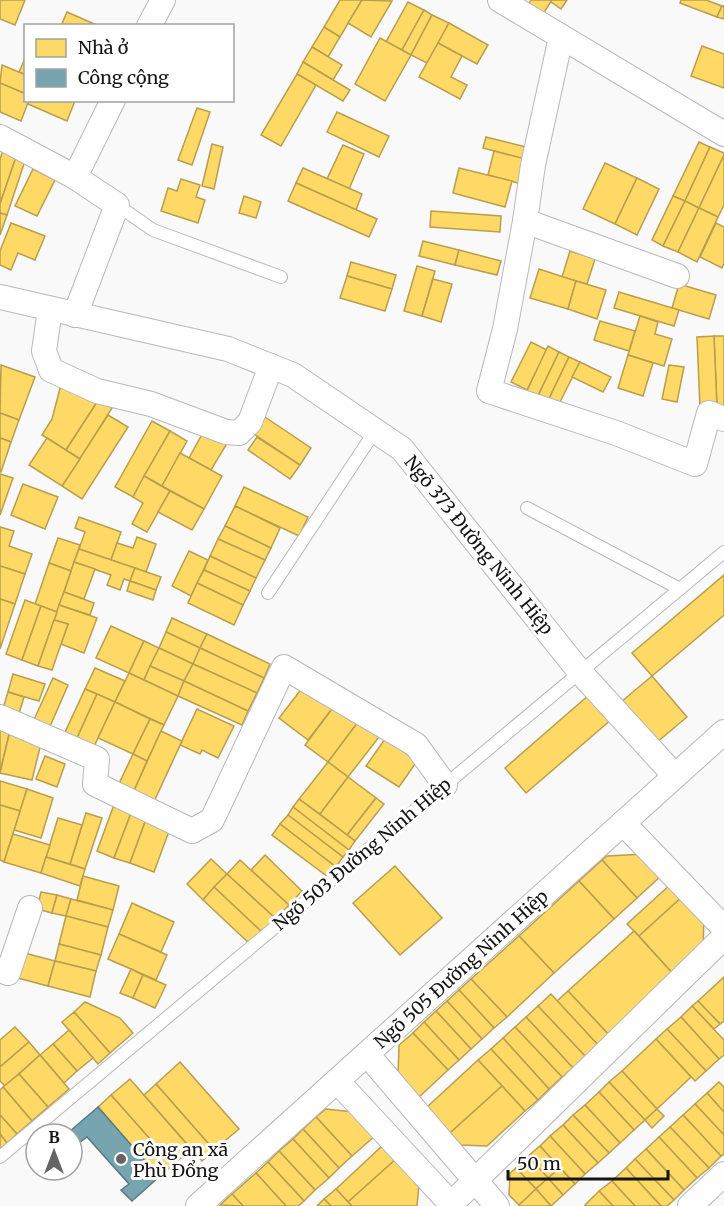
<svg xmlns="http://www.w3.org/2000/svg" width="724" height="1206" viewBox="0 0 724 1206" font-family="Merriweather,serif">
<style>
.homes{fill:#ffd966;stroke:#b89e4d;stroke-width:1.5}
.public{fill:#76a5af;stroke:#597a80;stroke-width:1.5}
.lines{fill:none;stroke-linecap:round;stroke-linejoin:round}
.service-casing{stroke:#b8b8b9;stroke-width:14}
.minor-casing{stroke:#b8b8b9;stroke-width:26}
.service{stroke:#fefefe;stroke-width:12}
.minor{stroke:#fefefe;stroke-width:24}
.poi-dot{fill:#646464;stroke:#fff;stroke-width:2}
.labels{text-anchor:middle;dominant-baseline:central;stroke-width:6;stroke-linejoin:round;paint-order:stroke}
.street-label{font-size:18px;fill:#141414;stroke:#fff}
.poi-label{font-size:18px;fill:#141414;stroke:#fff;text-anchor:start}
</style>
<rect width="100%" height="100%" fill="#f9f9fa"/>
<!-- homes -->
<g class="homes">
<path d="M 0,0 L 25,0 L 15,25 L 0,19 Z"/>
<path d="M 340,0 L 362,0 L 340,37 L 324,27 Z"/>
<path d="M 362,0 L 392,1 L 371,37 L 348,23 Z"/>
<path d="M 531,0 L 552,0 L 543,14 L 528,5 Z"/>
<path d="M 552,0 L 567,0 L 561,9 L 551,2 Z"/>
<path d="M 681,0 L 706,0 L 722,6 L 717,17 L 680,3 Z"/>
<path d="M 408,2 L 424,10 L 402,50 L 386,42 Z"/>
<path d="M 722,6 L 724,6 L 724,19 L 717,17 Z"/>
<path d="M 424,10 L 432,15 L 411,55 L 402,50 Z"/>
<path d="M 67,12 L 99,26 L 61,26 Z"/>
<path d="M 432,15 L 449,23 L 427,63 L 411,55 Z"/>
<path d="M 449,23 L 488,45 L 477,64 L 438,43 Z"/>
<path d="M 324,27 L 340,37 L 328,57 L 312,47 Z"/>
<path d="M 380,38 L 411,55 L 385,101 L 355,84 Z"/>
<path d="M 438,43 L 462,56 L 451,77 L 467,85 L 460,99 L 419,77 Z"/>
<path d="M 702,46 L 724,54 L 724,88 L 691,76 Z"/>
<path d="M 312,47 L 342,65 L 333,80 L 303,62 Z"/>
<path d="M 26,56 L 26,75 L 19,72 Z"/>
<path d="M 303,62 L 350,90 L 343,101 L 297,74 Z"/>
<path d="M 2,65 L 26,75 L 26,94 L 0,83 Z"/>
<path d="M 297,74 L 316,85 L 281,146 L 261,135 Z"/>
<path d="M 0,83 L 26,94 L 26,100 L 29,100 L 21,121 L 0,112 Z"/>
<path d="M 29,100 L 74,100 L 75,101 L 67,121 L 28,104 Z"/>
<path d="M 197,108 L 210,112 L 192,165 L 178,160 Z"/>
<path d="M 337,112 L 389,136 L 379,157 L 327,132 Z"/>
<path d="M 486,137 L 534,149 L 531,161 L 483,148 Z"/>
<path d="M 699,142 L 710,147 L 685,201 L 673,196 Z"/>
<path d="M 212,144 L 223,147 L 214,189 L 202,186 Z"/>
<path d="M 343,145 L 364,154 L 349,189 L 327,179 Z"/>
<path d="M 710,147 L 724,153 L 724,155 L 699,208 L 685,201 Z"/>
<path d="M 3,150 L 17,154 L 0,204 L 0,159 Z"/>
<path d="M 494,151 L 529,160 L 522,184 L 488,175 Z"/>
<path d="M 17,154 L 26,158 L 7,215 L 0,213 L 0,204 Z"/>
<path d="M 724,155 L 724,205 L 718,217 L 699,208 Z"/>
<path d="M 605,163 L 637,178 L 615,224 L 583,209 Z"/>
<path d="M 303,168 L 362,194 L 356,210 L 296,183 Z"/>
<path d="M 459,168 L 512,181 L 505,207 L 453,193 Z"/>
<path d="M 33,169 L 55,180 L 37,216 L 15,206 Z"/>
<path d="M 637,178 L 659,189 L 637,235 L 615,224 Z"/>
<path d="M 181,179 L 200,185 L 196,197 L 205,200 L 198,223 L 161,211 L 168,188 L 177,191 Z"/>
<path d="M 296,183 L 377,219 L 369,237 L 288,201 Z"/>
<path d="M 244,196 L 261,202 L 256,218 L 239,213 Z"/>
<path d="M 673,196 L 685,201 L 663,246 L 652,240 Z"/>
<path d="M 685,201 L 699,208 L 678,252 L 663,246 Z"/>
<path d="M 699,208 L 718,217 L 697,262 L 678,252 Z"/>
<path d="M 431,211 L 501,216 L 500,232 L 430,227 Z"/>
<path d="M 0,213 L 7,215 L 0,235 Z"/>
<path d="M 11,223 L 45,236 L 35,260 L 18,253 L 11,270 L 0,265 L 0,251 Z"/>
<path d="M 716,223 L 724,227 L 724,263 L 722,268 L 700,257 Z"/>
<path d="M 423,241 L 459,250 L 455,265 L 419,256 Z"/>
<path d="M 459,250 L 501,261 L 497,275 L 455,265 Z"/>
<path d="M 570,251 L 595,259 L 587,284 L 562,277 Z"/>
<path d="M 351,262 L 396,275 L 392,289 L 347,276 Z"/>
<path d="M 417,266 L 435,271 L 422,316 L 404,311 Z"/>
<path d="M 539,269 L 576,281 L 568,309 L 530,298 Z"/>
<path d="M 347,276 L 392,289 L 385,311 L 340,298 Z"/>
<path d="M 433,279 L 452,284 L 441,322 L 422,316 Z"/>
<path d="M 576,281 L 606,290 L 597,319 L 568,309 Z"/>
<path d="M 679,284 L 716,295 L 709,319 L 672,308 Z"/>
<path d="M 619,292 L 679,310 L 674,326 L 614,308 Z"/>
<path d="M 640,316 L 658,322 L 655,334 L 672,339 L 664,366 L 628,355 Z"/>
<path d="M 600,321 L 635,331 L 629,351 L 594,340 Z"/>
<path d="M 714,336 L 724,336 L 724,407 L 717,407 Z"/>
<path d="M 714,336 L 717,407 L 700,408 L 697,337 Z"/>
<path d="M 531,342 L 547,350 L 527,390 L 511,382 Z"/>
<path d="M 548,346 L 559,352 L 536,400 L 525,395 Z"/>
<path d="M 559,352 L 569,357 L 546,405 L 536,400 Z"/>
<path d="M 628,355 L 653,363 L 643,396 L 618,388 Z"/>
<path d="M 569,357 L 580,362 L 556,410 L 546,405 Z"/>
<path d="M 580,362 L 611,377 L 603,392 L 572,377 Z"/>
<path d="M 1,365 L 35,377 L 19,420 L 0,413 Z"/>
<path d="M 669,365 L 684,367 L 677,402 L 662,399 Z"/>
<path d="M 63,377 L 99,399 L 66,450 L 42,435 L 52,419 Z"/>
<path d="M 99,399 L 112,408 L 80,459 L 66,450 Z"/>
<path d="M 0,413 L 19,420 L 11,442 L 0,438 Z"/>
<path d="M 108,415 L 128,427 L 82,499 L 62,486 Z"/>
<path d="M 265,417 L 311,448 L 300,465 L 254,434 Z"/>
<path d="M 152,421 L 170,431 L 133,497 L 115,487 Z"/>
<path d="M 206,427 L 229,440 L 211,470 L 189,458 Z"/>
<path d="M 170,431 L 187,441 L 162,486 L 144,476 Z"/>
<path d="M 257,437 L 300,465 L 290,479 L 248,450 Z"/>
<path d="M 0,438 L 11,442 L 1,472 L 0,472 Z"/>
<path d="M 47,438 L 80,459 L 62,486 L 29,465 Z"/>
<path d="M 180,453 L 222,476 L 204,509 L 162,486 Z"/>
<path d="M 0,474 L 13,478 L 0,515 Z"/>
<path d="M 144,476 L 170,491 L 147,532 L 132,524 L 143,503 L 133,497 Z"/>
<path d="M 23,484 L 58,497 L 45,529 L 11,515 Z"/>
<path d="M 244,487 L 308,517 L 299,536 L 235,506 Z"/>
<path d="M 170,491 L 204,509 L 192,530 L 158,512 Z"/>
<path d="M 235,506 L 280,528 L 271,548 L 225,526 Z"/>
<path d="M 79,517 L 121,532 L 111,560 L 79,549 L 85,532 L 75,528 Z"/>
<path d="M 225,526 L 271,548 L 265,560 L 218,539 Z"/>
<path d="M 0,527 L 14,531 L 9,546 L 32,554 L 25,574 L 0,566 Z"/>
<path d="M 137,537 L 156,544 L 146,572 L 111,560 L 117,543 L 133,548 Z"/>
<path d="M 58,538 L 80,545 L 71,571 L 49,563 Z"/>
<path d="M 218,539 L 265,560 L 256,578 L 210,556 Z"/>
<path d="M 79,549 L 135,568 L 130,581 L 124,579 L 120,590 L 107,585 L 111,575 L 74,562 Z"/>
<path d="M 189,551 L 208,560 L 191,596 L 172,586 Z"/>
<path d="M 210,556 L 256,578 L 250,591 L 204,570 Z"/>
<path d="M 74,562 L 95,569 L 84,599 L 64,592 Z"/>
<path d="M 49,563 L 71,571 L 57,612 L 35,604 Z"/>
<path d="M 0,566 L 25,574 L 15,604 L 0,599 Z"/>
<path d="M 135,568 L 161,577 L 156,590 L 130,581 Z"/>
<path d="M 204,570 L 250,591 L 243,605 L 197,583 Z"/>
<path d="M 724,575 L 724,615 L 652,676 L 632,653 Z"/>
<path d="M 130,581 L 156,590 L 153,600 L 127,591 Z"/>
<path d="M 197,583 L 243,605 L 234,625 L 188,603 Z"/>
<path d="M 64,592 L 94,603 L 90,615 L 59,605 Z"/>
<path d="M 0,599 L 15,604 L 0,649 Z"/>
<path d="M 25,600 L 41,606 L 22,660 L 6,654 Z"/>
<path d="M 59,605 L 97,618 L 84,653 L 61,644 L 68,624 L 54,620 Z"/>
<path d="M 41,606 L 57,612 L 38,666 L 22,660 Z"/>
<path d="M 172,618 L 207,634 L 200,648 L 166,632 Z"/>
<path d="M 54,620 L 68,624 L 52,670 L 38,666 Z"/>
<path d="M 111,626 L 144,641 L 129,673 L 96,658 Z"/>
<path d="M 166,632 L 200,648 L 193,664 L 159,648 Z"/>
<path d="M 207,634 L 270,664 L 264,678 L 200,648 Z"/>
<path d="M 144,641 L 159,648 L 144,680 L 129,673 Z"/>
<path d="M 159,648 L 193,664 L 184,681 L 150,666 Z"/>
<path d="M 200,648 L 264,678 L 257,693 L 193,664 Z"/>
<path d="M 193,664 L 257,693 L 248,711 L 184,681 Z"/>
<path d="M 150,666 L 184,681 L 178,696 L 144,680 Z"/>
<path d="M 95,668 L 125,681 L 115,702 L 85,689 Z"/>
<path d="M 129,673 L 178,696 L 164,725 L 115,702 Z"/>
<path d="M 13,674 L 45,684 L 39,701 L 8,692 Z"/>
<path d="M 652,676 L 687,717 L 656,743 L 621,702 Z"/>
<path d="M 53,678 L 68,685 L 48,731 L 32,724 Z"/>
<path d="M 184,681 L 248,711 L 242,725 L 178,696 Z"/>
<path d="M 306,683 L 335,705 L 308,740 L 279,718 Z"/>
<path d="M 85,689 L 97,694 L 73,747 L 61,741 Z"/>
<path d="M 8,692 L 24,697 L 18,717 L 2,712 Z"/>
<path d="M 97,694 L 115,702 L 90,755 L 73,747 Z"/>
<path d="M 590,694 L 612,719 L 526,793 L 505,768 Z"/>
<path d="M 115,702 L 150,719 L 133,754 L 98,738 Z"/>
<path d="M 335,705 L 358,722 L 328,762 L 305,745 Z"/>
<path d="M 197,709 L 234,726 L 218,758 L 202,750 L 200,754 L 180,745 Z"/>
<path d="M 150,719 L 164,725 L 147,761 L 133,754 Z"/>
<path d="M 358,722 L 379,737 L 348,777 L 328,762 Z"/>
<path d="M 0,723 L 11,726 L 0,772 Z"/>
<path d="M 10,731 L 42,739 L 32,780 L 0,773 Z"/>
<path d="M 161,731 L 182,741 L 152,806 L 131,797 Z"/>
<path d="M 385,739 L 417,761 L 399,787 L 366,766 Z"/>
<path d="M 133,754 L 147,761 L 131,797 L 116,790 Z"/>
<path d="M 45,756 L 65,764 L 57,787 L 36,779 Z"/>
<path d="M 328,762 L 348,777 L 320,814 L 299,799 Z"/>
<path d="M 348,777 L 376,798 L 347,835 L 320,814 Z"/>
<path d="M 0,781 L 27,789 L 20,811 L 0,805 Z"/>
<path d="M 27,789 L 53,798 L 41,838 L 14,830 Z"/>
<path d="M 376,798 L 384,804 L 355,841 L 347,835 Z"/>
<path d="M 299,799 L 355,841 L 349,850 L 293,807 Z"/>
<path d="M 115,802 L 133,808 L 114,858 L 97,851 Z"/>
<path d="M 0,805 L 20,811 L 4,862 L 0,860 Z"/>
<path d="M 293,807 L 349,850 L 343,857 L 288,815 Z"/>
<path d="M 133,808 L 148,814 L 130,863 L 114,858 Z"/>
<path d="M 86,813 L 102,818 L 85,869 L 70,864 Z"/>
<path d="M 148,814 L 172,823 L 154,872 L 130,863 Z"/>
<path d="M 288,815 L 343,857 L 336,867 L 280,824 Z"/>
<path d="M 58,818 L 82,825 L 70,864 L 46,857 Z"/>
<path d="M 280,824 L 336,867 L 328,877 L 272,835 Z"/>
<path d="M 13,834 L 50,845 L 41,873 L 4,862 Z"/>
<path d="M 645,854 L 663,874 L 637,898 L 602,860 L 607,856 Z"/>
<path d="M 265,855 L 302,891 L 289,905 L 251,870 Z"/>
<path d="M 46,857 L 85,869 L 80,886 L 41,873 Z"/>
<path d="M 211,859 L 227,874 L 203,900 L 187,884 Z"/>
<path d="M 240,860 L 289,905 L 276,919 L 227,874 Z"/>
<path d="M 602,860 L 637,898 L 614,919 L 579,881 Z"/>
<path d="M 395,866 L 442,918 L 400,955 L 353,903 Z"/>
<path d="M 227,874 L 276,919 L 263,933 L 214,887 Z"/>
<path d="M 83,876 L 119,886 L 113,910 L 77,900 Z"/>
<path d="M 579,881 L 614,919 L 554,973 L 519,936 Z"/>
<path d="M 672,883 L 683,896 L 639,936 L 627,924 Z"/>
<path d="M 214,887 L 263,933 L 251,945 L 203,900 Z"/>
<path d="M 41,892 L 57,895 L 52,913 L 37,909 Z"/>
<path d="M 57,895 L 71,899 L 66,916 L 52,913 Z"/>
<path d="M 683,896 L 704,918 L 703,949 L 674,975 L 639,936 Z"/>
<path d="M 71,899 L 113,910 L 108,927 L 66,916 Z"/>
<path d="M 132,903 L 174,922 L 161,952 L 119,934 Z"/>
<path d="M 66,916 L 108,927 L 101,955 L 59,944 Z"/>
<path d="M 634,931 L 674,975 L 609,1035 L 568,991 Z"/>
<path d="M 119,934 L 167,955 L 156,980 L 108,959 Z"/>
<path d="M 519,936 L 554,973 L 507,1017 L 471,979 Z"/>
<path d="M 59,944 L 101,955 L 96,971 L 55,961 Z"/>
<path d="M 17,951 L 55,961 L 48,986 L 10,976 Z"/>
<path d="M 55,961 L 96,971 L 90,997 L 48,986 Z"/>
<path d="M 131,969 L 143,975 L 133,998 L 120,993 Z"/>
<path d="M 143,975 L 166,985 L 155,1008 L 133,998 Z"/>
<path d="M 724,977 L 724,1021 L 720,1024 L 698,1001 Z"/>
<path d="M 471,979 L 507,1017 L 494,1028 L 459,990 Z"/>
<path d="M 459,990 L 494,1028 L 482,1039 L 447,1001 Z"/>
<path d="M 568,991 L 609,1035 L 598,1045 L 557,1001 Z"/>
<path d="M 551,994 L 598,1045 L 585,1056 L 538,1006 Z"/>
<path d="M 447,1001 L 482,1039 L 471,1049 L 436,1011 Z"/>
<path d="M 698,1001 L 720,1024 L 714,1029 L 692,1006 Z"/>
<path d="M 85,1002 L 120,1018 L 133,1033 L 110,1053 L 74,1012 Z"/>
<path d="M 538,1006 L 585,1056 L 573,1068 L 526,1017 Z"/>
<path d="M 692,1006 L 724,1040 L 724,1055 L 719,1059 L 681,1017 Z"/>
<path d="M 436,1011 L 471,1049 L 459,1060 L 424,1022 Z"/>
<path d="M 74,1012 L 110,1053 L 98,1064 L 62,1022 Z"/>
<path d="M 526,1017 L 573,1068 L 562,1077 L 515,1027 Z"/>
<path d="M 681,1017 L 719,1059 L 706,1071 L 667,1029 Z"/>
<path d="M 424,1022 L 459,1060 L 448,1070 L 413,1033 Z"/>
<path d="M 15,1027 L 29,1042 L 0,1067 L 0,1040 Z"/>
<path d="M 515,1027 L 562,1077 L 549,1089 L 503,1038 Z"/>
<path d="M 667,1029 L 706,1071 L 695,1081 L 656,1039 Z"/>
<path d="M 69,1030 L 93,1058 L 77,1071 L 53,1044 Z"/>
<path d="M 413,1033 L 448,1070 L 418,1098 L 398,1077 L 399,1045 Z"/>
<path d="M 503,1038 L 549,1089 L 538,1100 L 491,1049 Z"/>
<path d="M 656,1039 L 691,1077 L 657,1109 L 622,1071 Z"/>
<path d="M 29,1042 L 40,1055 L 5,1086 L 0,1081 L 0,1067 Z"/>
<path d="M 53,1044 L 77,1071 L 64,1083 L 40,1055 Z"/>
<path d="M 491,1049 L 538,1100 L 525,1111 L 478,1060 Z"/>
<path d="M 40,1055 L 69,1089 L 48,1107 L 19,1074 Z"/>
<path d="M 478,1060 L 502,1086 L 450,1133 L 427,1107 Z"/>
<path d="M 180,1062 L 239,1129 L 214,1150 L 156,1084 Z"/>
<path d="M 622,1071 L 657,1109 L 645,1120 L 609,1082 Z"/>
<path d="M 19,1074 L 48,1107 L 32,1121 L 3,1087 Z"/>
<path d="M 130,1079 L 191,1149 L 173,1165 L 111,1095 Z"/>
<path d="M 609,1082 L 645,1120 L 634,1130 L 599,1092 Z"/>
<path d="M 719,1082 L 724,1087 L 724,1112 L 707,1093 Z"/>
<path d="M 156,1084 L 214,1150 L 202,1161 L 144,1095 Z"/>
<path d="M 502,1086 L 525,1111 L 487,1146 L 461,1145 L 450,1133 Z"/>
<path d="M 3,1087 L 32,1121 L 17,1134 L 0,1115 L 0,1090 Z"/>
<path d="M 599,1092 L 634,1130 L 620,1143 L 585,1105 Z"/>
<path d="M 707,1093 L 724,1112 L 724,1135 L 695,1104 Z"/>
<path d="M 111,1095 L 173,1165 L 159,1177 L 98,1107 Z"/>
<path d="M 695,1104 L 724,1135 L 724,1154 L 721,1156 L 683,1115 Z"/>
<path d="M 585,1105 L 620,1143 L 609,1153 L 573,1115 Z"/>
<path d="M 326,1109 L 353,1112 L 375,1136 L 352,1156 L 316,1117 Z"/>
<path d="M 657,1109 L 664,1116 L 652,1128 L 645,1120 Z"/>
<path d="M 0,1115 L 17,1134 L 7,1143 L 0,1134 Z"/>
<path d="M 573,1115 L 609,1153 L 598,1163 L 563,1125 Z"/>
<path d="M 683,1115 L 721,1156 L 709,1168 L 670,1127 Z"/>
<path d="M 316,1117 L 352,1156 L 339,1168 L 303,1129 Z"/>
<path d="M 563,1125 L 598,1163 L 585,1174 L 550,1136 Z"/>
<path d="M 670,1127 L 709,1168 L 697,1178 L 659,1137 Z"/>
<path d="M 303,1129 L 339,1168 L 329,1178 L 293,1139 Z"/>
<path d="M 0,1134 L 7,1143 L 0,1149 Z"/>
<path d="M 550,1136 L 585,1174 L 575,1184 L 540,1146 Z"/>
<path d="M 659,1137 L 697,1178 L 684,1190 L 646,1149 Z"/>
<path d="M 293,1139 L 329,1178 L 315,1190 L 279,1151 Z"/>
<path d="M 383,1145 L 396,1159 L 348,1202 L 336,1189 Z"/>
<path d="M 540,1146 L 560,1168 L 548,1178 L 528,1156 Z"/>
<path d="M 646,1149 L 684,1190 L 674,1200 L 635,1159 Z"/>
<path d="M 279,1151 L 315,1190 L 304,1201 L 268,1162 Z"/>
<path d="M 528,1156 L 548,1178 L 536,1189 L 516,1168 Z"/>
<path d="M 396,1159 L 419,1184 L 417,1206 L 352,1206 L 348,1202 Z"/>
<path d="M 635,1159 L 674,1200 L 667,1206 L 661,1206 L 626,1168 Z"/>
<path d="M 268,1162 L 304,1201 L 298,1206 L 286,1206 L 256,1173 Z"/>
<path d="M 516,1168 L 536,1189 L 519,1205 L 509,1195 L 510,1173 Z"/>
<path d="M 560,1168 L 575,1184 L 563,1195 L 548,1178 Z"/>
<path d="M 626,1168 L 661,1206 L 635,1206 L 612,1181 Z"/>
<path d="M 256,1173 L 286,1206 L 243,1206 L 232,1194 Z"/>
<path d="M 548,1178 L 563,1195 L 551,1206 L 536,1189 Z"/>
<path d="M 612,1181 L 635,1206 L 613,1206 L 599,1191 Z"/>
<path d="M 336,1189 L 348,1202 L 352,1206 L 331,1206 L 324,1199 Z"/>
<path d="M 536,1189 L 551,1206 L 520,1206 L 519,1205 Z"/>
<path d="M 599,1191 L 613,1206 L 587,1206 L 585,1205 Z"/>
<path d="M 232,1194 L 243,1206 L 220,1205 Z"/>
<path d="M 324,1199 L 331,1206 L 317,1206 Z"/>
</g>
<!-- public -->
<path class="public" d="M 98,1107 L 159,1177 L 132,1201 L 121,1190 L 129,1184 L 87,1137 L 79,1143 L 69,1132 Z"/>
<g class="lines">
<defs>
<g id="service">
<path d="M 117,205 L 153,230 L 281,277"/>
<path d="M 527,508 L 680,589"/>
<path d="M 268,593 L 375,431"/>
<path d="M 0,1157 L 724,552"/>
</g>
<g id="minor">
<path d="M 500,0 L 724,134"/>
<path d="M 149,26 L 163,0"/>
<path d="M 561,37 L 533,165 L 525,221 L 677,276"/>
<path d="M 0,137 L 75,177 L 117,205 L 75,315"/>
<path d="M 75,177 L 113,100"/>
<path d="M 525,221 L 505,329 L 489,391 L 616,433 L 695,464 L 709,413 L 724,419"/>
<path d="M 0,297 L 228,349 L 293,375 L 402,449 L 580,672 L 675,776"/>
<path d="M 50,309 L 44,351 L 51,370 L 97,391 L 151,404 L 226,432 L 239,433 L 250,422 L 271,366"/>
<path d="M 0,717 L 97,759 L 95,784 L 192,831 L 212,820 L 284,667 L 416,745 L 445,785"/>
<path d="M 623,823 L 724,928"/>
<path d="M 0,970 L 8,973 L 30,908"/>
<path d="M 367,1054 L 497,1206"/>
<path d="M 337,1081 L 453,1206"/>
<path d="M 198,1206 L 724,732"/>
<path d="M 449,1206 L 724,937"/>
<path d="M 690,1206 L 724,1174"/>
</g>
</defs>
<!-- service casing -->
<use href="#service" class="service-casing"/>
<!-- minor casing -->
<use href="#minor" class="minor-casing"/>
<!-- service -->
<use href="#service" class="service"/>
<!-- minor -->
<use href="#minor" class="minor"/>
</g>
<!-- markers -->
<circle class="poi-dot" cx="121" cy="1159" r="6"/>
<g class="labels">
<!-- street labels -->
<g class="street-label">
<text transform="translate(479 545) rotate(51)">Ngõ 373 Đường Ninh Hiệp</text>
<text transform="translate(362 854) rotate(-40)">Ngõ 503 Đường Ninh Hiệp</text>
<text transform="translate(461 969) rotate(-42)">Ngõ 505 Đường Ninh Hiệp</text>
</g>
<!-- poi labels -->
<g class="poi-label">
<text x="133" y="1149">Công an xã<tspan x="133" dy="21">Phù Đổng</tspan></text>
</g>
</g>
<!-- legend -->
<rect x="24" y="24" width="210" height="78" fill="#ffffff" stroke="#a1a1a1" stroke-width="1.5"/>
<rect x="36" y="39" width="30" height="18" fill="#ffd966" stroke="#a1a1a1" stroke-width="1.5"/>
<text x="78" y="54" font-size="18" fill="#141414">Nhà ở</text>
<rect x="36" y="69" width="30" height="18" fill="#76a5af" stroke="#a1a1a1" stroke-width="1.5"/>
<text x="78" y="84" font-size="18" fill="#141414">Công cộng</text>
<!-- north arrow -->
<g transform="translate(54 1152)"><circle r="28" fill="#ffffff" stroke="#a1a1a1" stroke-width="1.5"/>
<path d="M0-4.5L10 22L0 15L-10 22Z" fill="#646464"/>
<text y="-9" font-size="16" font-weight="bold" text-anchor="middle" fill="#141414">B</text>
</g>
<!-- scale -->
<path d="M508 1170v9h160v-9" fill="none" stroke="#141414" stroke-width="3"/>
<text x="517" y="1170" font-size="18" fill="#141414" stroke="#ffffff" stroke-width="4.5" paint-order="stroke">50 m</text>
</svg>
